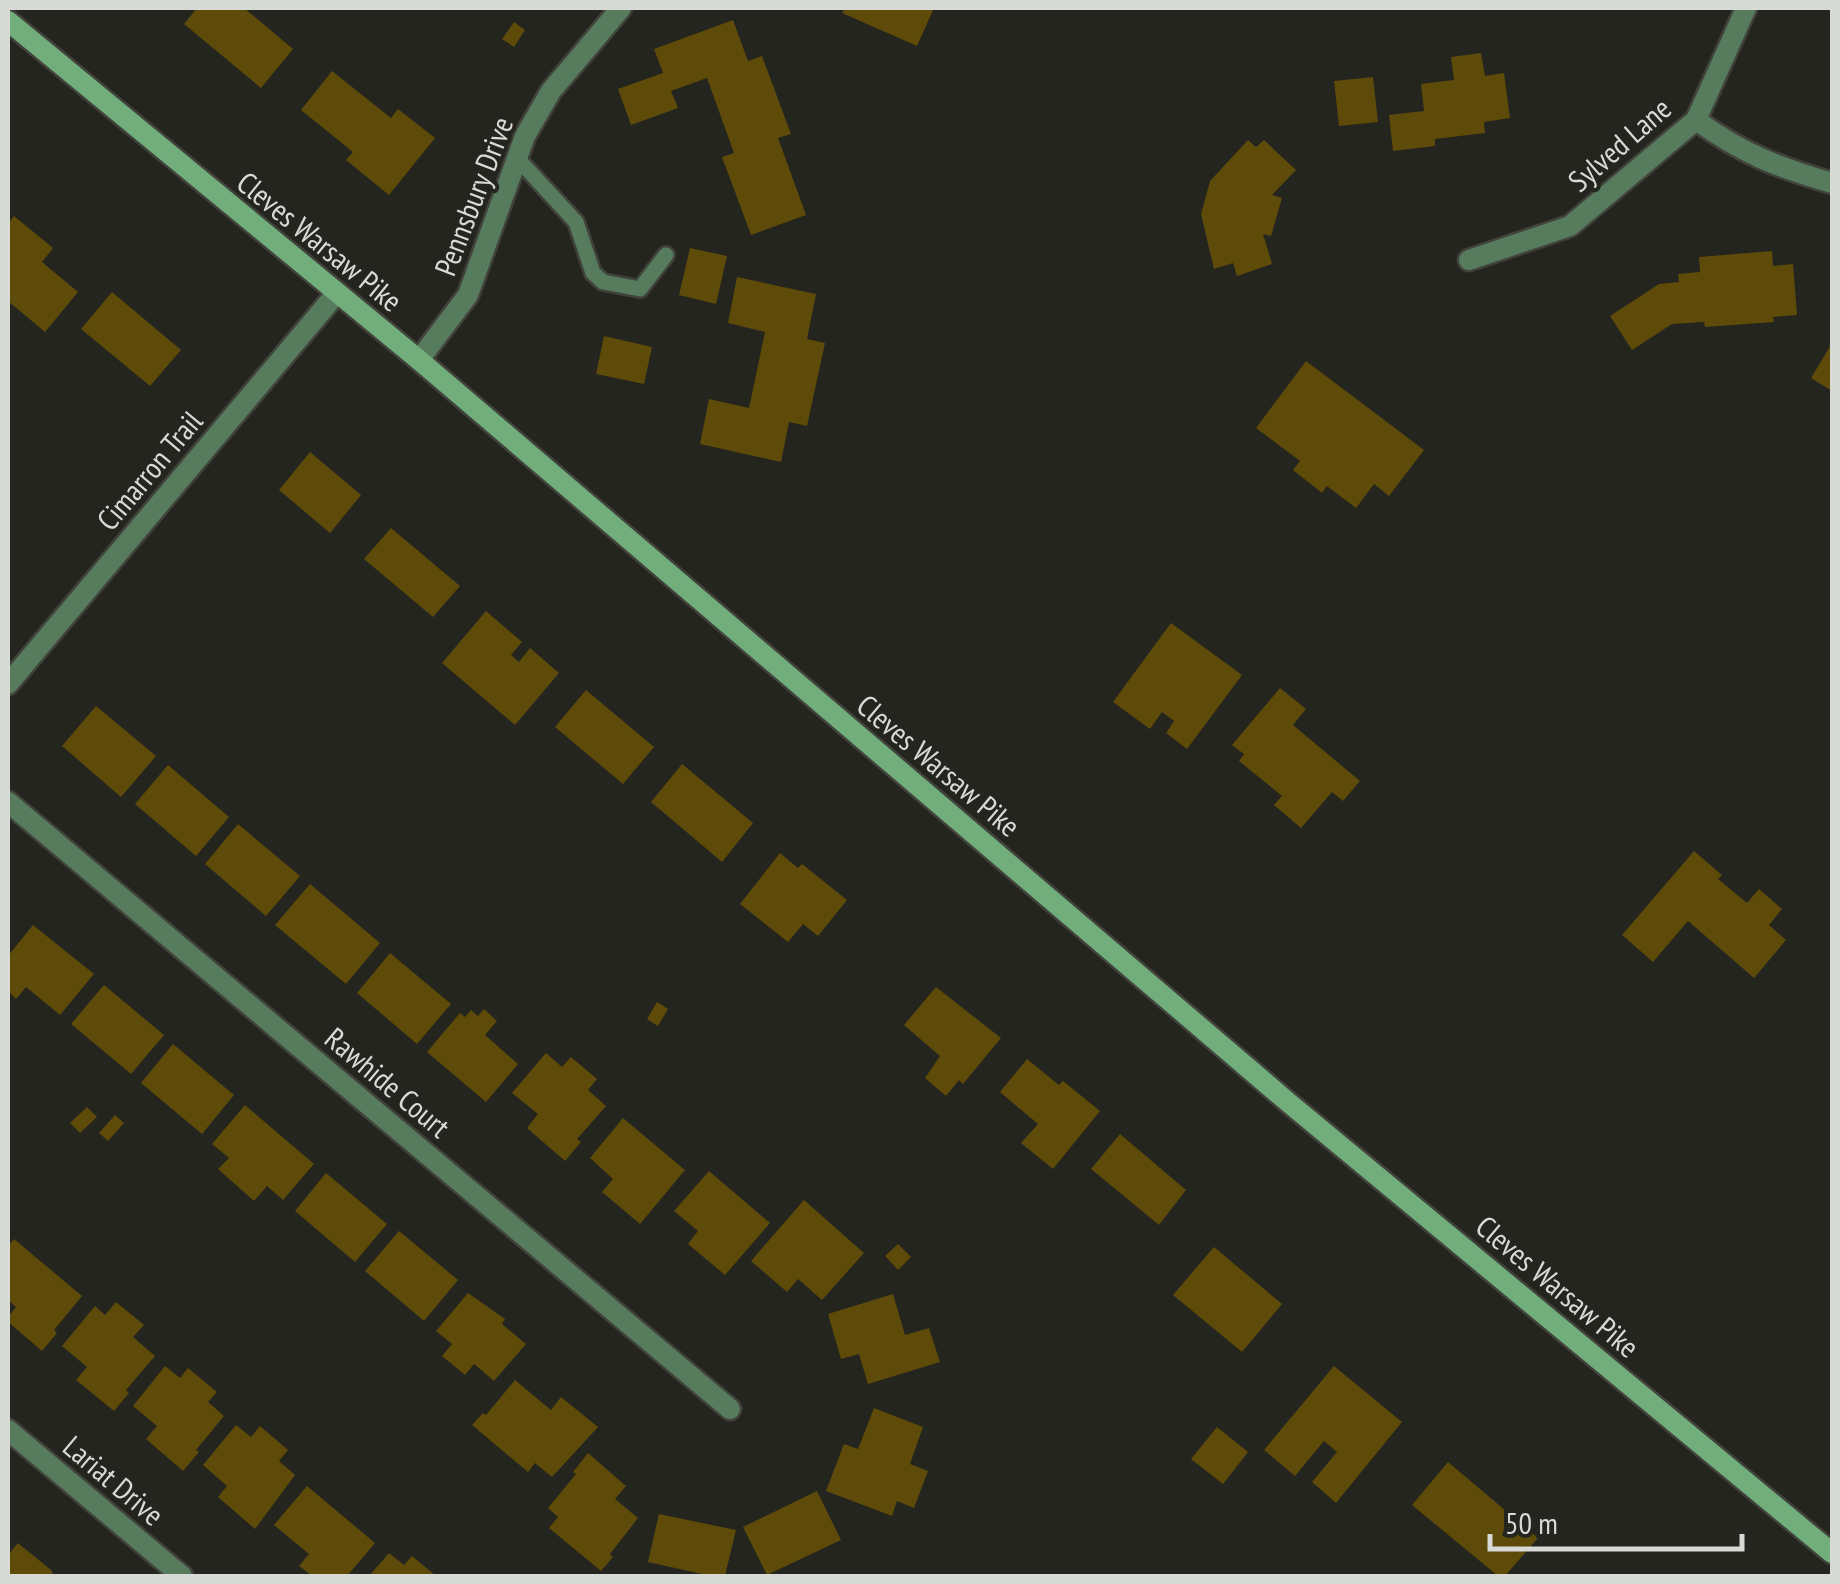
<svg xmlns="http://www.w3.org/2000/svg" width="1840" height="1584" viewBox="0 0 1840 1584" font-family="'PT Sans Narrow',sans-serif">
<style>
.building{fill:#5e4a09}
.lines{fill:none;stroke-linecap:round;stroke-linejoin:round}
.lane-casing{stroke:#40423b;stroke-width:20}
.street-casing{stroke:#40423b;stroke-width:25}
.secondary-casing{stroke:#40423b;stroke-width:25}
.lane{stroke:#577c5d;stroke-width:15}
.street{stroke:#577c5d;stroke-width:20}
.secondary{stroke:#72ae7c;stroke-width:20}
.labels{text-anchor:middle;dominant-baseline:central;stroke-width:8;stroke-linejoin:round;paint-order:stroke}
.street-label{font-size:30px;fill:#d8dad5;stroke:#23251e}
</style>
<rect width="100%" height="100%" fill="#23251e"/>
<!-- building -->
<g class="building">
<path d="M 197,8 L 244,8 L 293,49 L 261,88 L 184,24 Z"/>
<path d="M 845,8 L 934,8 L 917,46 L 842,13 Z"/>
<path d="M 733,20 L 748,61 L 762,56 L 791,134 L 778,138 L 806,215 L 751,235 L 722,157 L 734,153 L 707,78 L 671,91 L 678,108 L 631,125 L 618,89 L 663,73 L 654,49 Z"/>
<path d="M 514,22 L 525,30 L 514,47 L 502,39 Z"/>
<path d="M 1481,53 L 1485,76 L 1504,73 L 1510,118 L 1484,122 L 1485,133 L 1435,139 L 1435,146 L 1393,151 L 1389,115 L 1424,111 L 1421,84 L 1454,80 L 1451,57 Z"/>
<path d="M 332,71 L 391,118 L 398,109 L 435,138 L 389,195 L 346,160 L 353,152 L 301,110 Z"/>
<path d="M 1373,77 L 1378,122 L 1339,126 L 1334,81 Z"/>
<path d="M 1248,140 L 1256,147 L 1264,140 L 1296,170 L 1272,195 L 1282,198 L 1271,236 L 1263,234 L 1272,264 L 1237,276 L 1233,263 L 1214,269 L 1201,214 L 1210,181 Z"/>
<path d="M 14,216 L 53,248 L 42,262 L 78,292 L 45,332 L 8,301 L 8,224 Z"/>
<path d="M 690,248 L 727,256 L 716,304 L 679,295 Z"/>
<path d="M 1772,251 L 1773,266 L 1793,264 L 1797,315 L 1773,317 L 1774,322 L 1705,327 L 1704,322 L 1672,324 L 1632,350 L 1610,316 L 1659,284 L 1679,282 L 1678,274 L 1700,272 L 1699,257 Z"/>
<path d="M 737,277 L 816,294 L 807,339 L 825,343 L 807,426 L 789,422 L 781,462 L 700,444 L 709,399 L 749,408 L 765,332 L 728,323 Z"/>
<path d="M 112,292 L 181,350 L 150,386 L 81,329 Z"/>
<path d="M 604,336 L 652,347 L 644,384 L 596,374 Z"/>
<path d="M 1832,343 L 1832,391 L 1811,378 Z"/>
<path d="M 1306,361 L 1424,450 L 1389,496 L 1374,484 L 1356,508 L 1327,486 L 1322,493 L 1293,470 L 1300,461 L 1256,428 Z"/>
<path d="M 310,452 L 361,495 L 330,533 L 279,490 Z"/>
<path d="M 391,528 L 460,586 L 433,617 L 364,559 Z"/>
<path d="M 486,611 L 522,642 L 511,655 L 519,662 L 530,648 L 559,673 L 515,725 L 442,663 Z"/>
<path d="M 1171,623 L 1242,675 L 1187,749 L 1166,733 L 1174,721 L 1162,712 L 1150,729 L 1113,702 Z"/>
<path d="M 1280,688 L 1306,709 L 1293,725 L 1360,781 L 1343,801 L 1332,792 L 1301,828 L 1274,805 L 1282,796 L 1239,761 L 1244,754 L 1232,745 Z"/>
<path d="M 586,690 L 654,747 L 623,784 L 555,727 Z"/>
<path d="M 96,706 L 156,756 L 121,797 L 62,746 Z"/>
<path d="M 682,764 L 753,823 L 722,862 L 651,802 Z"/>
<path d="M 168,765 L 229,817 L 196,856 L 135,804 Z"/>
<path d="M 238,824 L 300,876 L 266,916 L 205,864 Z"/>
<path d="M 1694,851 L 1722,875 L 1718,879 L 1747,903 L 1759,889 L 1782,909 L 1769,925 L 1786,940 L 1754,978 L 1688,921 L 1653,962 L 1622,935 Z"/>
<path d="M 780,853 L 798,868 L 802,864 L 847,900 L 818,936 L 803,924 L 788,942 L 740,904 Z"/>
<path d="M 310,884 L 380,943 L 346,984 L 275,925 Z"/>
<path d="M 33,925 L 94,974 L 60,1015 L 26,987 L 16,999 L 8,991 L 8,956 Z"/>
<path d="M 390,953 L 451,1004 L 417,1044 L 357,993 Z"/>
<path d="M 104,985 L 164,1035 L 131,1074 L 71,1024 Z"/>
<path d="M 936,987 L 1001,1038 L 963,1084 L 959,1080 L 946,1096 L 925,1078 L 940,1056 L 904,1025 Z"/>
<path d="M 657,1002 L 668,1009 L 658,1026 L 647,1019 Z"/>
<path d="M 484,1009 L 497,1021 L 485,1035 L 518,1064 L 486,1102 L 427,1052 L 460,1013 L 465,1017 L 471,1010 L 478,1016 Z"/>
<path d="M 173,1044 L 234,1095 L 202,1134 L 141,1083 Z"/>
<path d="M 546,1053 L 562,1067 L 571,1057 L 597,1079 L 588,1090 L 606,1106 L 577,1139 L 581,1142 L 565,1161 L 527,1128 L 538,1114 L 512,1093 Z"/>
<path d="M 1027,1059 L 1059,1085 L 1063,1081 L 1100,1111 L 1053,1169 L 1021,1143 L 1038,1124 L 1000,1092 Z"/>
<path d="M 245,1105 L 314,1164 L 283,1200 L 267,1186 L 254,1201 L 218,1169 L 229,1158 L 212,1144 Z"/>
<path d="M 87,1107 L 97,1117 L 80,1133 L 70,1123 Z"/>
<path d="M 115,1115 L 124,1123 L 108,1141 L 99,1133 Z"/>
<path d="M 623,1118 L 685,1170 L 640,1224 L 602,1192 L 613,1179 L 590,1158 Z"/>
<path d="M 1120,1134 L 1186,1190 L 1159,1225 L 1091,1169 Z"/>
<path d="M 709,1171 L 770,1223 L 725,1275 L 688,1244 L 698,1231 L 674,1211 Z"/>
<path d="M 326,1173 L 387,1224 L 355,1262 L 295,1211 Z"/>
<path d="M 804,1200 L 864,1253 L 822,1300 L 798,1279 L 787,1292 L 751,1261 Z"/>
<path d="M 399,1231 L 458,1280 L 424,1321 L 365,1271 Z"/>
<path d="M 14,1239 L 82,1296 L 54,1330 L 57,1333 L 42,1351 L 8,1322 L 8,1317 L 16,1307 L 8,1300 L 8,1246 Z"/>
<path d="M 898,1244 L 911,1257 L 898,1270 L 885,1256 Z"/>
<path d="M 1214,1247 L 1282,1304 L 1242,1352 L 1173,1295 Z"/>
<path d="M 468,1293 L 505,1319 L 502,1324 L 526,1344 L 494,1381 L 474,1364 L 465,1375 L 442,1356 L 452,1344 L 436,1331 Z"/>
<path d="M 893,1294 L 905,1335 L 929,1328 L 940,1362 L 868,1384 L 859,1354 L 841,1359 L 828,1314 Z"/>
<path d="M 116,1302 L 144,1325 L 133,1337 L 155,1356 L 126,1390 L 129,1393 L 114,1411 L 76,1380 L 87,1367 L 62,1346 L 95,1306 L 105,1315 Z"/>
<path d="M 165,1366 L 180,1378 L 188,1368 L 217,1392 L 208,1402 L 224,1416 L 196,1450 L 199,1452 L 183,1471 L 146,1439 L 157,1426 L 133,1406 Z"/>
<path d="M 1334,1366 L 1402,1422 L 1336,1503 L 1312,1482 L 1337,1452 L 1324,1441 L 1295,1476 L 1264,1450 Z"/>
<path d="M 515,1380 L 551,1410 L 561,1397 L 598,1427 L 552,1477 L 535,1463 L 528,1472 L 472,1425 L 483,1413 L 486,1415 Z"/>
<path d="M 874,1408 L 923,1427 L 910,1464 L 928,1471 L 914,1508 L 897,1501 L 892,1516 L 826,1491 L 844,1444 L 858,1449 Z"/>
<path d="M 236,1425 L 251,1437 L 260,1426 L 288,1450 L 279,1461 L 295,1475 L 255,1529 L 218,1497 L 227,1486 L 203,1465 Z"/>
<path d="M 1217,1427 L 1248,1452 L 1223,1484 L 1191,1459 Z"/>
<path d="M 588,1453 L 626,1486 L 615,1499 L 638,1518 L 610,1554 L 613,1557 L 601,1571 L 549,1528 L 558,1517 L 548,1508 L 576,1474 L 573,1472 Z"/>
<path d="M 1448,1462 L 1538,1538 L 1505,1576 L 1498,1576 L 1412,1505 Z"/>
<path d="M 307,1486 L 375,1543 L 347,1576 L 312,1576 L 299,1566 L 309,1554 L 274,1525 Z"/>
<path d="M 817,1491 L 841,1540 L 767,1575 L 743,1527 Z"/>
<path d="M 659,1514 L 736,1530 L 725,1576 L 711,1576 L 648,1562 Z"/>
<path d="M 18,1543 L 51,1570 L 54,1576 L 8,1576 L 8,1555 Z"/>
<path d="M 389,1553 L 404,1565 L 412,1556 L 436,1576 L 369,1576 Z"/>
</g>
<g class="lines">
<defs>
<path id="lane" d="M 517,158 L 576,222 L 593,273 L 603,282 L 640,289 L 666,255"/>
<g id="street">
<path d="M 1696,120 C 1743,154 1777,167 1832,183"/>
<path d="M 1469,260 L 1570,226 L 1696,120 L 1746,8"/>
<path d="M 419,360 L 468,295 L 525,136 L 551,91 L 621,8"/>
<path d="M 8,684 L 336,294"/>
<path d="M 8,802 L 730,1409"/>
<path d="M 8,1430 L 182,1576"/>
</g>
<path id="secondary" d="M 8,21 L 419,360 L 1289,1103 L 1832,1553"/>
</defs>
<!-- lane casing -->
<use href="#lane" class="lane-casing"/>
<!-- street casing -->
<use href="#street" class="street-casing"/>
<!-- secondary casing -->
<use href="#secondary" class="secondary-casing"/>
<!-- lane -->
<use href="#lane" class="lane"/>
<!-- street -->
<use href="#street" class="street"/>
<!-- secondary -->
<use href="#secondary" class="secondary"/>
</g>
<g class="labels">
<!-- street labels -->
<g class="street-label">
<text transform="translate(1619 144) rotate(-41)">Sylved Lane</text>
<text transform="translate(473 196) rotate(-69)">Pennsbury Drive</text>
<text transform="translate(320 241) rotate(39)">Cleves Warsaw Pike</text>
<text transform="translate(149 470) rotate(-50)">Cimarron Trail</text>
<text transform="translate(939 765) rotate(40)">Cleves Warsaw Pike</text>
<text transform="translate(388 1082) rotate(40)">Rawhide Court</text>
<text transform="translate(1558 1286) rotate(40)">Cleves Warsaw Pike</text>
<text transform="translate(114 1480) rotate(40)">Lariat Drive</text>
</g>
</g>
<!-- border -->
<rect width="1840" height="1584" fill="none" stroke="#d8dad5" stroke-width="20"/>
<!-- scale -->
<path d="M1490 1534v15h252v-15" fill="none" stroke="#d8dad5" stroke-width="5"/>
<text x="1505" y="1534" font-size="30" fill="#d8dad5" stroke="#23251e" stroke-width="8" paint-order="stroke">50 m</text>
</svg>
